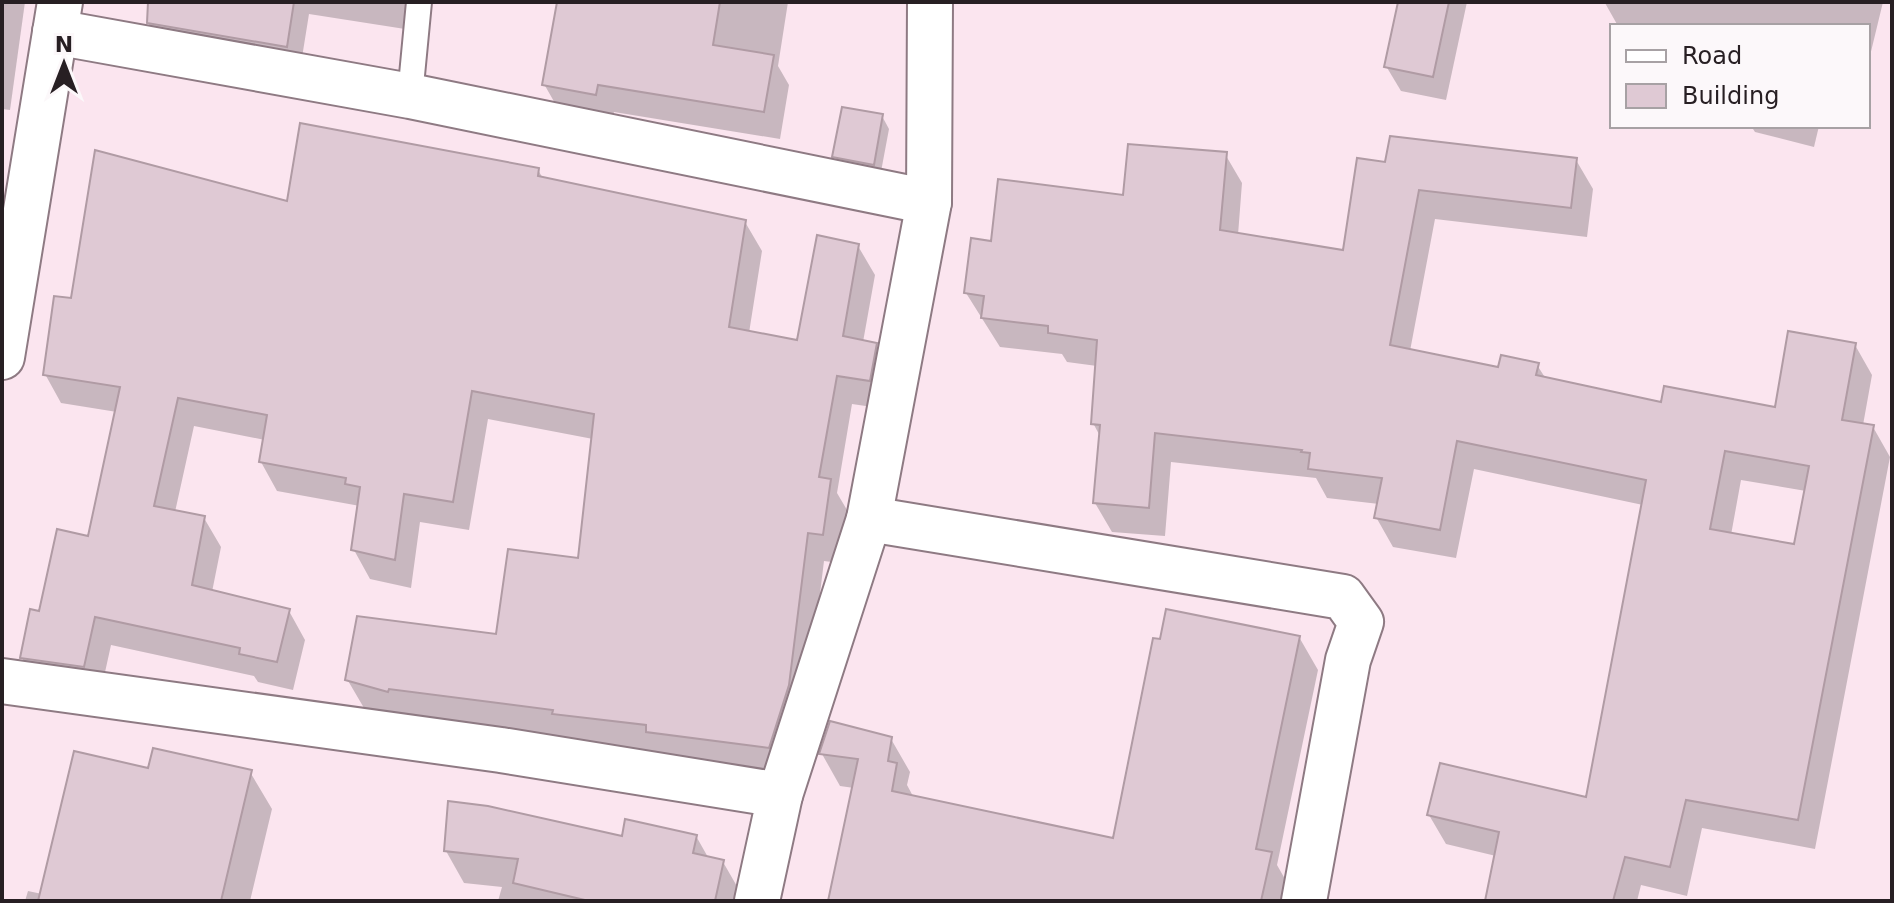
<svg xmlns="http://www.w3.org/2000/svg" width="1894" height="903" viewBox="0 0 1894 903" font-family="'DejaVu Sans',sans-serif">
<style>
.shadow{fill:#0003;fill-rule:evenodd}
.building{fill:#dfc9d4;stroke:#b09ba4;stroke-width:2;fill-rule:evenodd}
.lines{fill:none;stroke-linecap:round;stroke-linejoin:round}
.service-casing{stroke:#8e7a83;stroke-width:28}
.minor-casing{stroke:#8e7a83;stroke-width:48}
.tertiary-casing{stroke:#8e7a83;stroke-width:48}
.service{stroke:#fff;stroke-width:24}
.minor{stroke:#fff;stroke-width:44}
.tertiary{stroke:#fff;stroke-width:44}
</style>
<rect width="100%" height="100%" fill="#fbe5ef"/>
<!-- shadow -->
<g class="shadow">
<path d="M 2,2 L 25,2 L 10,110 L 2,109 Z"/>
<path d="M 152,2 L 410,2 L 405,29 L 309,14 L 300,70 L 162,46 L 148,23 Z"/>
<path d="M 559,2 L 788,2 L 778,66 L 789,85 L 780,139 L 614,112 L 612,122 L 560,112 L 544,84 Z"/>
<path d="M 1400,2 L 1467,2 L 1446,100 L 1401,91 L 1386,66 Z"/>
<path d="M 1883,2 L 1868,64 L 1868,26 L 1618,26 L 1605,3 Z"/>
<path d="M 882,116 L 889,129 L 880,177 L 842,169 L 835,156 Z"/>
<path d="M 1751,126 L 1819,126 L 1814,147 L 1755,132 Z"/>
<path d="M 1225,154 L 1242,183 L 1238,235 L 1344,252 L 1387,165 L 1576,160 L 1593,189 L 1587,237 L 1435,219 L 1410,351 L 1500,369 L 1537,365 L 1546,379 L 1662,404 L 1776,409 L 1855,345 L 1872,375 L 1863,425 L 1873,427 L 1890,457 L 1815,849 L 1702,828 L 1687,896 L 1641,885 L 1637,901 L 1487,901 L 1496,856 L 1446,844 L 1429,815 L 1587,800 L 1643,505 L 1474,469 L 1456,558 L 1393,547 L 1376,517 L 1379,504 L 1327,498 L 1316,478 L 1171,462 L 1165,536 L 1112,532 L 1095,503 L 1101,438 L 1093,423 L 1097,366 L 1067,362 L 1062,354 L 1000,347 L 966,293 L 992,243 L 1125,197 ZM 1741,480 L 1806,491 L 1796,547 L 1731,535 Z"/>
<path d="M 538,170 L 544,180 L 745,222 L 762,251 L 749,333 L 798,342 L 858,246 L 875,275 L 863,342 L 876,345 L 892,373 L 886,409 L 852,404 L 837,493 L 847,510 L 839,563 L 824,561 L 805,715 L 785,776 L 664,761 L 660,753 L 571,743 L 568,739 L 405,717 L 404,720 L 364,708 L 347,679 L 498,636 L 580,561 L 593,439 L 488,419 L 469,530 L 420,522 L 411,588 L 370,579 L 354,550 L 360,506 L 277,491 L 261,462 L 265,440 L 194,426 L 175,512 L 204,518 L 221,547 L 212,592 L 289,611 L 305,640 L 293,690 L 258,682 L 254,676 L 111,645 L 100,695 L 39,686 L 22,658 L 41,613 L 90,538 L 117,412 L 61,403 L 45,374 L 73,300 L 289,204 Z"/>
<path d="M 1299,637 L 1318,670 L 1277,865 L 1289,886 L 1286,901 L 830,901 L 854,788 L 840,786 L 822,754 L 891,739 L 910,772 L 907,785 L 914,798 L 1115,841 Z"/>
<path d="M 250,772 L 272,809 L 250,901 L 25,901 L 28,891 L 42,894 Z"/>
<path d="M 696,836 L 709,859 L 723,862 L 742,895 L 740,901 L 498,901 L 502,887 L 464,883 L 446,851 Z"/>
</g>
<!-- building -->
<g class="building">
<path d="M 148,2 L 294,2 L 287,47 L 147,23 Z"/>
<path d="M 557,2 L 720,2 L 713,45 L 774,55 L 764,112 L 598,85 L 596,95 L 542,85 Z"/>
<path d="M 1398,2 L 1449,2 L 1433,77 L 1384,67 Z"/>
<path d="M 842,107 L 883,114 L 874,165 L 832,157 Z"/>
<path d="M 300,123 L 539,168 L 538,176 L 746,220 L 729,327 L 797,340 L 817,235 L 859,244 L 843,336 L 877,343 L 870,381 L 837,376 L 819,477 L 831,479 L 823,535 L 808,533 L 789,685 L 769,748 L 646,732 L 646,725 L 552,714 L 553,710 L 389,689 L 388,692 L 345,680 L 357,616 L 496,634 L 508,549 L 578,558 L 594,414 L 472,391 L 453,502 L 404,494 L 395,560 L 351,550 L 360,487 L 345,484 L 346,478 L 259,462 L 267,415 L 178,398 L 154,506 L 205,516 L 192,585 L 290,609 L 277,662 L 239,654 L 240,648 L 95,617 L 84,667 L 20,658 L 30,609 L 39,611 L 57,529 L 88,536 L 120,387 L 43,375 L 54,296 L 71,298 L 95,150 L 287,201 Z"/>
<path d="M 1390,136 L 1577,158 L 1571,208 L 1419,190 L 1390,345 L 1498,367 L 1501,355 L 1539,363 L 1536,375 L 1661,402 L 1664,386 L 1775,407 L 1788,331 L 1856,343 L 1842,420 L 1874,425 L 1798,820 L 1686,800 L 1670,867 L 1625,857 L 1613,901 L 1485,901 L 1499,832 L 1427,815 L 1440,763 L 1586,797 L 1646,480 L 1457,441 L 1440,530 L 1374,518 L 1382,478 L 1308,469 L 1310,453 L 1301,452 L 1302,450 L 1155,433 L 1149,508 L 1093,503 L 1100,425 L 1091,424 L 1097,340 L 1048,333 L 1048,326 L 981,318 L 984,296 L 964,293 L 971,238 L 991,241 L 998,179 L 1123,195 L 1128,144 L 1227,152 L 1220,230 L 1343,250 L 1357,158 L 1385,162 ZM 1725,451 L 1809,466 L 1794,544 L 1710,529 Z"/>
<path d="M 1166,609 L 1300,636 L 1256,849 L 1272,852 L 1261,901 L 828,901 L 858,759 L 819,754 L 830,721 L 892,737 L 888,761 L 897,763 L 892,791 L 1113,838 L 1153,638 L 1160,639 Z"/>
<path d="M 153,748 L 252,770 L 221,901 L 38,901 L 74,751 L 148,768 Z"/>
<path d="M 448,801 L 488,806 L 622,836 L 625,819 L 697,835 L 693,853 L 724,860 L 715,901 L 589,901 L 513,883 L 518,859 L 444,851 Z"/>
</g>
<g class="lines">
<defs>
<path id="service" d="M 410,96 L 419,2"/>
<g id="minor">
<path d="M 55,32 L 410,96 L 929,202"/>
<path d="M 869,519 L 1343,597 L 1361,622 L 1348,660 L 1304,901"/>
<path d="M 2,681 L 501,750 L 780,795 L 757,901"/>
<path d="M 780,795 L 869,519 L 929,202 L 930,2"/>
</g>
<path id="tertiary" d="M 2,357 L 60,2"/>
</defs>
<!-- service casing -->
<use href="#service" class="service-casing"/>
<!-- minor casing -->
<use href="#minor" class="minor-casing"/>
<!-- tertiary casing -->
<use href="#tertiary" class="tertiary-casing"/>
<!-- service -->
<use href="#service" class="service"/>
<!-- minor -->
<use href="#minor" class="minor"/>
<!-- tertiary -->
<use href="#tertiary" class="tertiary"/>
</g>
<!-- border -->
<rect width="1894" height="903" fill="none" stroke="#271f23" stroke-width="8"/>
<!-- legend -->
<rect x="1610" y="24" width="260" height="104" fill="#fcf8fa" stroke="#a7a1a4" stroke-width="2"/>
<rect x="1626" y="50" width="40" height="12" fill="#ffffff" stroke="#a7a1a4" stroke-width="2"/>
<text x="1682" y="64" font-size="24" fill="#271f23">Road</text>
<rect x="1626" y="84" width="40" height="24" fill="#dfc9d4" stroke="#a7a1a4" stroke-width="2"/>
<text x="1682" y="104" font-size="24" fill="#271f23">Building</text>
<!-- north arrow -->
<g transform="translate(64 64)" stroke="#fcf8fa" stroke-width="6" paint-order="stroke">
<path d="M0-6L14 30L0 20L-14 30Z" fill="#271f23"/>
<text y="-12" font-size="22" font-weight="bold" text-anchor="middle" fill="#271f23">N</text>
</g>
</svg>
